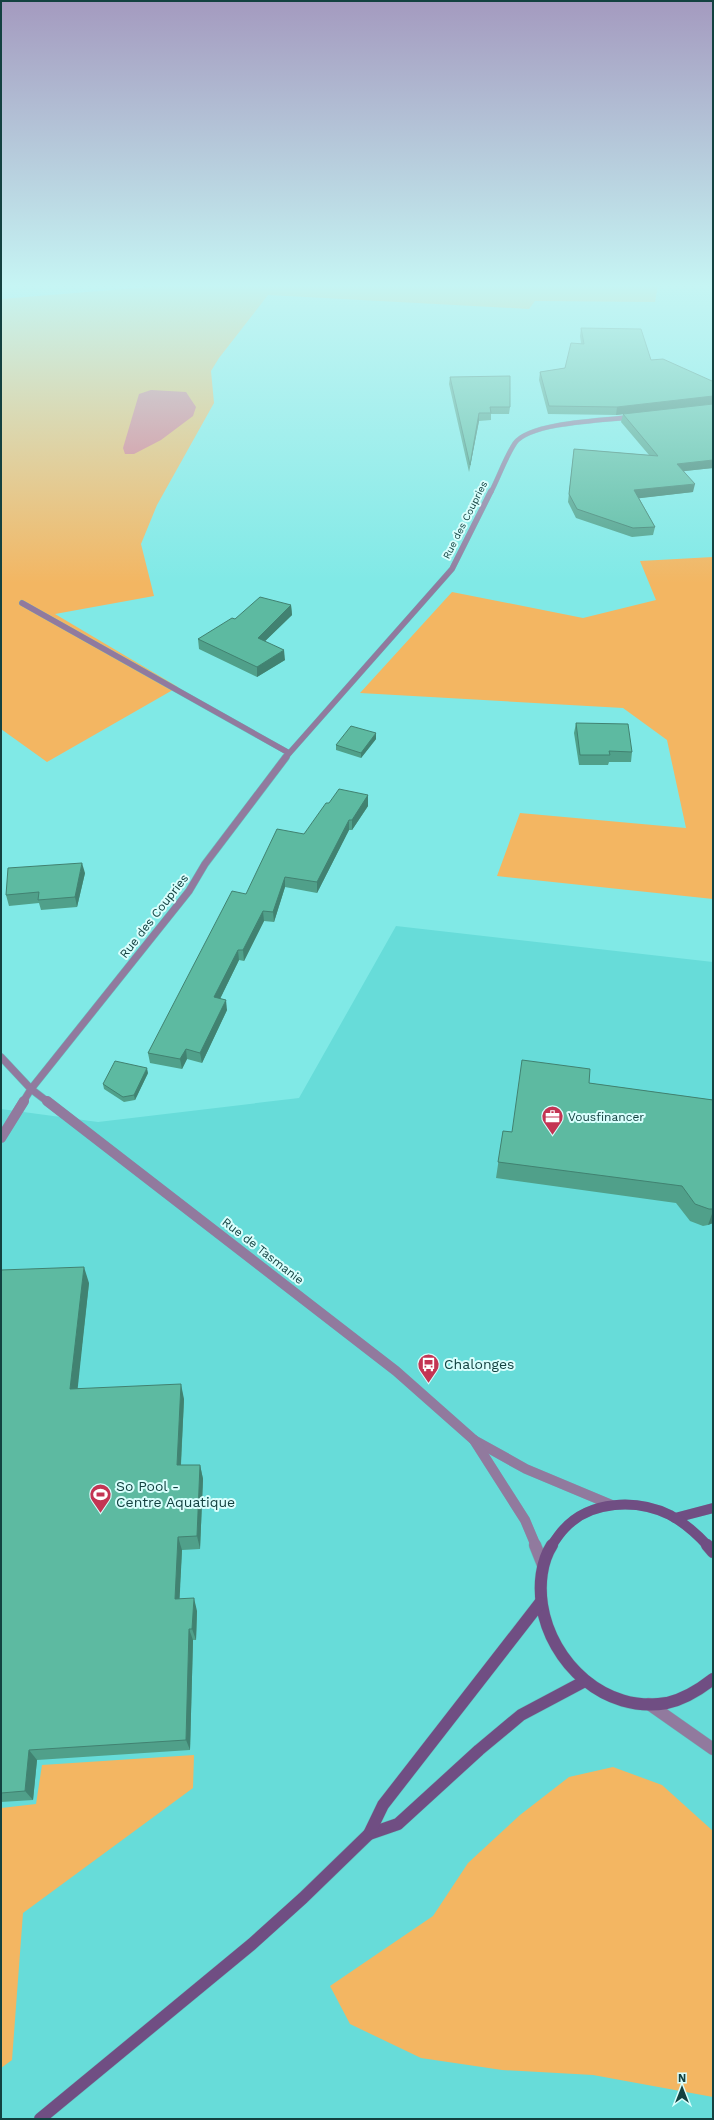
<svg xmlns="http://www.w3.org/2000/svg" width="714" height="2120" viewBox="0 0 714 2120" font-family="'Work Sans',sans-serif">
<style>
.built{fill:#67dcd9}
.green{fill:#f3b662}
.water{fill:#de7381}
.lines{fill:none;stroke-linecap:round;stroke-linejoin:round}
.minor-far3-casing{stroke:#68c4c1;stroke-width:5}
.minor-far2-casing{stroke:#68c4c1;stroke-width:6}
.minor-far1-casing{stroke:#68c4c1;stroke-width:8}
.minor-casing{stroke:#68c4c1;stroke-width:13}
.tertiary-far2-casing{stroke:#68c4c1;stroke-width:8}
.tertiary-far1-casing{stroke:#68c4c1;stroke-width:10}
.tertiary-casing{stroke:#68c4c1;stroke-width:13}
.secondary-far1-casing{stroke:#68c4c1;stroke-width:10}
.secondary-casing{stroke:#68c4c1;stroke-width:13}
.minor-far3{stroke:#917a9e;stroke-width:4.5}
.minor-far2{stroke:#917a9e;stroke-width:5.5}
.minor-far1{stroke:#917a9e;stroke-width:7}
.minor{stroke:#917a9e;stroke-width:12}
.tertiary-far2{stroke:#917a9e;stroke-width:7}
.tertiary-far1{stroke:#917a9e;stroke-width:10}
.tertiary{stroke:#917a9e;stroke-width:12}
.secondary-far1{stroke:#704e83;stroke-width:10}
.secondary{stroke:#704e83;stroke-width:12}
.wall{fill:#50a08a}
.shaded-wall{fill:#418271}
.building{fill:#5dbaa1;stroke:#418271}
.labels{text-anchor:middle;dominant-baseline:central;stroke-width:4;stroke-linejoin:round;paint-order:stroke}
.far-street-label{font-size:10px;fill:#134140;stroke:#d8fefc}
.street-label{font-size:12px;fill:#134140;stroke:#d8fefc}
.poi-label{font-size:12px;fill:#134140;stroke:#d8fefc;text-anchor:start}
.near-poi-label{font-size:14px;fill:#134140;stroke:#d8fefc;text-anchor:start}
</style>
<rect width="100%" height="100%" fill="#80e9e6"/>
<!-- built -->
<path class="built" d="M 396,926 L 713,962 L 713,2119 L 1,2119 L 1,1109 L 98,1122 L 299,1098 Z"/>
<!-- green -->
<g class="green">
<path d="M 161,286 L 658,286 L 655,302 L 535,301 L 529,309 L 268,295 L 219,358 L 211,371 L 214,403 L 157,505 L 141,544 L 154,596 L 55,614 L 178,687 L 47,762 L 1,729 L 1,299 Z"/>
<path d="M 713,557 L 713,899 L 497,876 L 520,813 L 686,828 L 667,740 L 623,708 L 360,693 L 452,592 L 583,618 L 656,600 L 640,561 Z"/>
<path d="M 194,1755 L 193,1788 L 23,1913 L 12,2060 L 1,2068 L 1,1808 L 36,1804 L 42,1765 Z"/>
<path d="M 613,1767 L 662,1785 L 713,1831 L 713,2097 L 593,2075 L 502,2070 L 421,2058 L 350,2024 L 330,1986 L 433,1916 L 468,1863 L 520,1815 L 569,1777 Z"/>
</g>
<!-- water -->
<path class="water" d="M 151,390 L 186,392 L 196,407 L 193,416 L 161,440 L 134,454 L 125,454 L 123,448 L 139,394 Z"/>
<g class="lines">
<defs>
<path id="minor-far3" d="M 491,492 C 499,477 505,458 515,443 C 530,422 608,420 633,417"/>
<g id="minor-far2">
<path d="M 22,603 L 289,753"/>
<path d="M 285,758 L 452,569 L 491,491"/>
</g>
<path id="minor-far1" d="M 31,1089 L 189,891 L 205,864 L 286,757"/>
<path id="minor" d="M 649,1704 L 713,1749"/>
<g id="tertiary-far2">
<path d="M 1,1057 L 31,1089 L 48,1102"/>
<path d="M 23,1102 L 31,1089"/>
</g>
<g id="tertiary-far1">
<path d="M 47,1101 L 396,1371 L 474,1440 L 526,1469 L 612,1505"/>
<path d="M 1,1138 L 24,1101"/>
<path d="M 474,1440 L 525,1520 L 536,1546"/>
</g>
<path id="tertiary" d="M 535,1545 L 543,1565"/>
<g id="secondary-far1">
<path d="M 675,1518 L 713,1508"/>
<path d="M 551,1546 C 555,1541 559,1534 564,1529 C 590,1500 637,1499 670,1515 C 685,1523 697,1534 708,1546"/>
</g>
<g id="secondary">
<path d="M 552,1545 C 541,1562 539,1585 542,1605 C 551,1663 605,1714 667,1703 C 685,1699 699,1690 713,1679"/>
<path d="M 707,1545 L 713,1552"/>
<path d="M 369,1834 L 398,1824 L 479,1750 L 521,1715 L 585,1681"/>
<path d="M 40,2119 L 252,1944 L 303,1898 L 369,1834 L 383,1805 L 540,1603"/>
</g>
</defs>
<!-- minor-far3 casing -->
<use href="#minor-far3" class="minor-far3-casing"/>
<!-- minor-far2 casing -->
<use href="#minor-far2" class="minor-far2-casing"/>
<!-- minor-far1 casing -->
<use href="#minor-far1" class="minor-far1-casing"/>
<!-- minor casing -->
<use href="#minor" class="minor-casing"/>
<!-- tertiary-far2 casing -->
<use href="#tertiary-far2" class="tertiary-far2-casing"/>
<!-- tertiary-far1 casing -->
<use href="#tertiary-far1" class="tertiary-far1-casing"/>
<!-- tertiary casing -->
<use href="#tertiary" class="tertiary-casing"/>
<!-- secondary-far1 casing -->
<use href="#secondary-far1" class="secondary-far1-casing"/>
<!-- secondary casing -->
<use href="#secondary" class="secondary-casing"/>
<!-- minor-far3 -->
<use href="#minor-far3" class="minor-far3"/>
<!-- minor-far2 -->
<use href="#minor-far2" class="minor-far2"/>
<!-- minor-far1 -->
<use href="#minor-far1" class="minor-far1"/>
<!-- minor -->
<use href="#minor" class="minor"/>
<!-- tertiary-far2 -->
<use href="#tertiary-far2" class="tertiary-far2"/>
<!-- tertiary-far1 -->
<use href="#tertiary-far1" class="tertiary-far1"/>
<!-- tertiary -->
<use href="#tertiary" class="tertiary"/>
<!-- secondary-far1 -->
<use href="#secondary-far1" class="secondary-far1"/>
<!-- secondary -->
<use href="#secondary" class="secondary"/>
</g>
<!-- wall -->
<g class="wall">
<path d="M 581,328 L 651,360 L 713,382 L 713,468 L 684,471 L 693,492 L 639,498 L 655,527 L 653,535 L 632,537 L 576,518 L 568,502 L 574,449 L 649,455 L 621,422 L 623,414 L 616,415 L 548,414 L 539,380 L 540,372 L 565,368 L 581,343 L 580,336 Z"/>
<path d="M 450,377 L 510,407 L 509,414 L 491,414 L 491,420 L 479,421 L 469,472 L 449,384 Z"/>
<path d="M 291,605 L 292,615 L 265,641 L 285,660 L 257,677 L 199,649 L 198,639 L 235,619 Z"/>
<path d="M 576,723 L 632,752 L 631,762 L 609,762 L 608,765 L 579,765 L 574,733 Z"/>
<path d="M 376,739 L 361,758 L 336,750 L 336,745 Z"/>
<path d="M 368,795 L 368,806 L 352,830 L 349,830 L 317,893 L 285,887 L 274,922 L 264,921 L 244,961 L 239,960 L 220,999 L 227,1010 L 202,1063 L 187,1059 L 182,1069 L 150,1063 L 148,1053 L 246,894 L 304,834 L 329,803 Z"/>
<path d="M 85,873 L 77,907 L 41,910 L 39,903 L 9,906 L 6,895 Z"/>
<path d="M 148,1073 L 135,1100 L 124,1102 L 104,1089 L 103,1084 Z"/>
<path d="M 589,1083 L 713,1100 L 713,1223 L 708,1225 L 703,1226 L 690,1221 L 676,1203 L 496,1178 L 503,1131 L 512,1132 Z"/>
<path d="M 1,1270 L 89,1283 L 77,1388 L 184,1399 L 181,1465 L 200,1465 L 203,1479 L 200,1549 L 182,1550 L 179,1599 L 197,1611 L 196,1640 L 193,1640 L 190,1750 L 37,1760 L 33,1800 L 1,1802 Z"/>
</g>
<!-- shaded-wall -->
<g class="shaded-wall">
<path d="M 713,396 L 713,404 L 616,415 L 617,407 Z"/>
<path d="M 479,413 L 479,421 L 469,472 L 470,465 Z"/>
<path d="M 713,460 L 713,468 L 676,472 L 677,464 Z"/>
<path d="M 695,484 L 693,492 L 633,499 L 634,490 Z"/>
<path d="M 291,605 L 292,615 L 258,648 L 258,638 Z"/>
<path d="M 284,650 L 285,660 L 257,677 L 257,667 Z"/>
<path d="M 376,733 L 376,739 L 361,758 L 361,753 Z"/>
<path d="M 368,795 L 368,806 L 352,830 L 352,820 Z"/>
<path d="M 349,820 L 349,830 L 317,893 L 317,882 Z"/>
<path d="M 82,863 L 85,873 L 77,907 L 75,897 Z"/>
<path d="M 285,877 L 285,887 L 274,922 L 273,912 Z"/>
<path d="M 263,911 L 264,921 L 244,961 L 243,950 Z"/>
<path d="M 238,950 L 239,960 L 216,1007 L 214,997 Z"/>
<path d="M 226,1000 L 227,1010 L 202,1063 L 200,1053 Z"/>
<path d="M 186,1049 L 187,1059 L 182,1069 L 180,1059 Z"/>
<path d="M 147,1068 L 148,1073 L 135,1100 L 134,1095 Z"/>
<path d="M 713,1211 L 713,1223 L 708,1225 Z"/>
<path d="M 84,1267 L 89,1283 L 76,1404 L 70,1389 Z"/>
<path d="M 181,1384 L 184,1399 L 180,1480 L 177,1465 Z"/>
<path d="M 200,1465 L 203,1479 L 200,1549 L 197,1536 Z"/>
<path d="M 178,1537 L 182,1550 L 179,1611 L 175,1599 Z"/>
<path d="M 194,1598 L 197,1611 L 196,1640 L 192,1629 Z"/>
<path d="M 189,1629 L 193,1640 L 190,1750 L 186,1740 Z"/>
<path d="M 29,1750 L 37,1760 L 33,1800 L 25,1791 Z"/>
</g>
<!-- building -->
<g class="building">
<path d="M 581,328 L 641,329 L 651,360 L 663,359 L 712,381 L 713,382 L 713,396 L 617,407 L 549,406 L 540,372 L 565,368 L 571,343 L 584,344 Z"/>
<path d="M 510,376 L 510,407 L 490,407 L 491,413 L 479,413 L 470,465 L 450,377 Z"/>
<path d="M 713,404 L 713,460 L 677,464 L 695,484 L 634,490 L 655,527 L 633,528 L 577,509 L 569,494 L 574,449 L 658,456 L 623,414 Z"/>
<path d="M 260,597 L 291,605 L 258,638 L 284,650 L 257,667 L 198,639 L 232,618 L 235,619 Z"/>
<path d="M 576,723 L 628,724 L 632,752 L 609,751 L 610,755 L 580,755 Z"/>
<path d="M 351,726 L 376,733 L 361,753 L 336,745 Z"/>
<path d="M 339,789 L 368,795 L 352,820 L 349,820 L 317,882 L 285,877 L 273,912 L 263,911 L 243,950 L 238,950 L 214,997 L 226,1000 L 200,1053 L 186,1049 L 180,1059 L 148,1053 L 232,891 L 246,894 L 277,829 L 304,834 L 326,803 L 329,803 Z"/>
<path d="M 82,863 L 75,897 L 38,900 L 39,892 L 6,895 L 8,868 Z"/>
<path d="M 522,1060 L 590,1069 L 589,1083 L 713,1100 L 713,1209 L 709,1209 L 695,1204 L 682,1186 L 498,1162 L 503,1131 L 512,1132 Z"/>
<path d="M 115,1061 L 147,1068 L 134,1095 L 123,1097 L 103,1084 Z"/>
<path d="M 84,1267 L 70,1389 L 181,1384 L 177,1465 L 200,1465 L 197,1536 L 178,1537 L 175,1599 L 194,1598 L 192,1629 L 189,1629 L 186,1740 L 29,1750 L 25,1791 L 1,1793 L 1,1270 Z"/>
</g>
<!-- sky -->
<linearGradient id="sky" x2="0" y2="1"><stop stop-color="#a49abf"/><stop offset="0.49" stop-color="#c6f5f4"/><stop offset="1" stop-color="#c6f5f4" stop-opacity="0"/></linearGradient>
<rect width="714" height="583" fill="url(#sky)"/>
<!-- icons -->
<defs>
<symbol id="office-pin" viewBox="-11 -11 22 30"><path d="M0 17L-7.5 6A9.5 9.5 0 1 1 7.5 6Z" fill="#c43453" stroke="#d8fefc"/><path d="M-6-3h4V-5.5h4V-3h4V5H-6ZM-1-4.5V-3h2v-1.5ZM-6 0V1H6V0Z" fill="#fff"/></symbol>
<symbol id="bus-pin" viewBox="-11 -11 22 30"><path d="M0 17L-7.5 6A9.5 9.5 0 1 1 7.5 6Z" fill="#c43453" stroke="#d8fefc"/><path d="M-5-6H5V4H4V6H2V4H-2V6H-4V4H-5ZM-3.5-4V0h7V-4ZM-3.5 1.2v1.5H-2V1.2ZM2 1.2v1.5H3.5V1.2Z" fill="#fff"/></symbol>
<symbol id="stadium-pin" viewBox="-11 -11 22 30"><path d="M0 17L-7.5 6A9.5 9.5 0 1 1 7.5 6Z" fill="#c43453" stroke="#d8fefc"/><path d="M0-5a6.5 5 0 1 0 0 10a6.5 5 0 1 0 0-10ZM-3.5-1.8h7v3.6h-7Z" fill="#fff"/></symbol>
</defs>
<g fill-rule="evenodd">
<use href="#office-pin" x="540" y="1104" width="25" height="34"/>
<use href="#bus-pin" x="416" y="1352" width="25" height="34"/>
<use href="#stadium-pin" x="88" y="1482" width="25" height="34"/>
</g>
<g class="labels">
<!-- far-street labels -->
<g class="far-street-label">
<text transform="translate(465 520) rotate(-63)">Rue des Coupries</text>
</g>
<!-- street labels -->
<g class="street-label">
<text transform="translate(154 916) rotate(-52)">Rue des Coupries</text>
<text transform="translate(263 1251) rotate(38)">Rue de Tasmanie</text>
</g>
<!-- poi labels -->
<g class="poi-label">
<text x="568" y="1117">Vousfinancer</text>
</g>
<!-- near-poi labels -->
<g class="near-poi-label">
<text x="444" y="1364">Chalonges</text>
<text x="116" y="1486">So Pool -<tspan x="116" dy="16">Centre Aquatique</tspan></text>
</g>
</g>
<!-- border -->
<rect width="714" height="2120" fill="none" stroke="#134140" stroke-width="4"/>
<!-- north arrow -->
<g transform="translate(682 2088)" stroke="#d8fefc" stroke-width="3" paint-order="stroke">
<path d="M0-3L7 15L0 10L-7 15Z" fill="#134140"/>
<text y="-6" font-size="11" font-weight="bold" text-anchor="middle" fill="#134140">N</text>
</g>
</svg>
